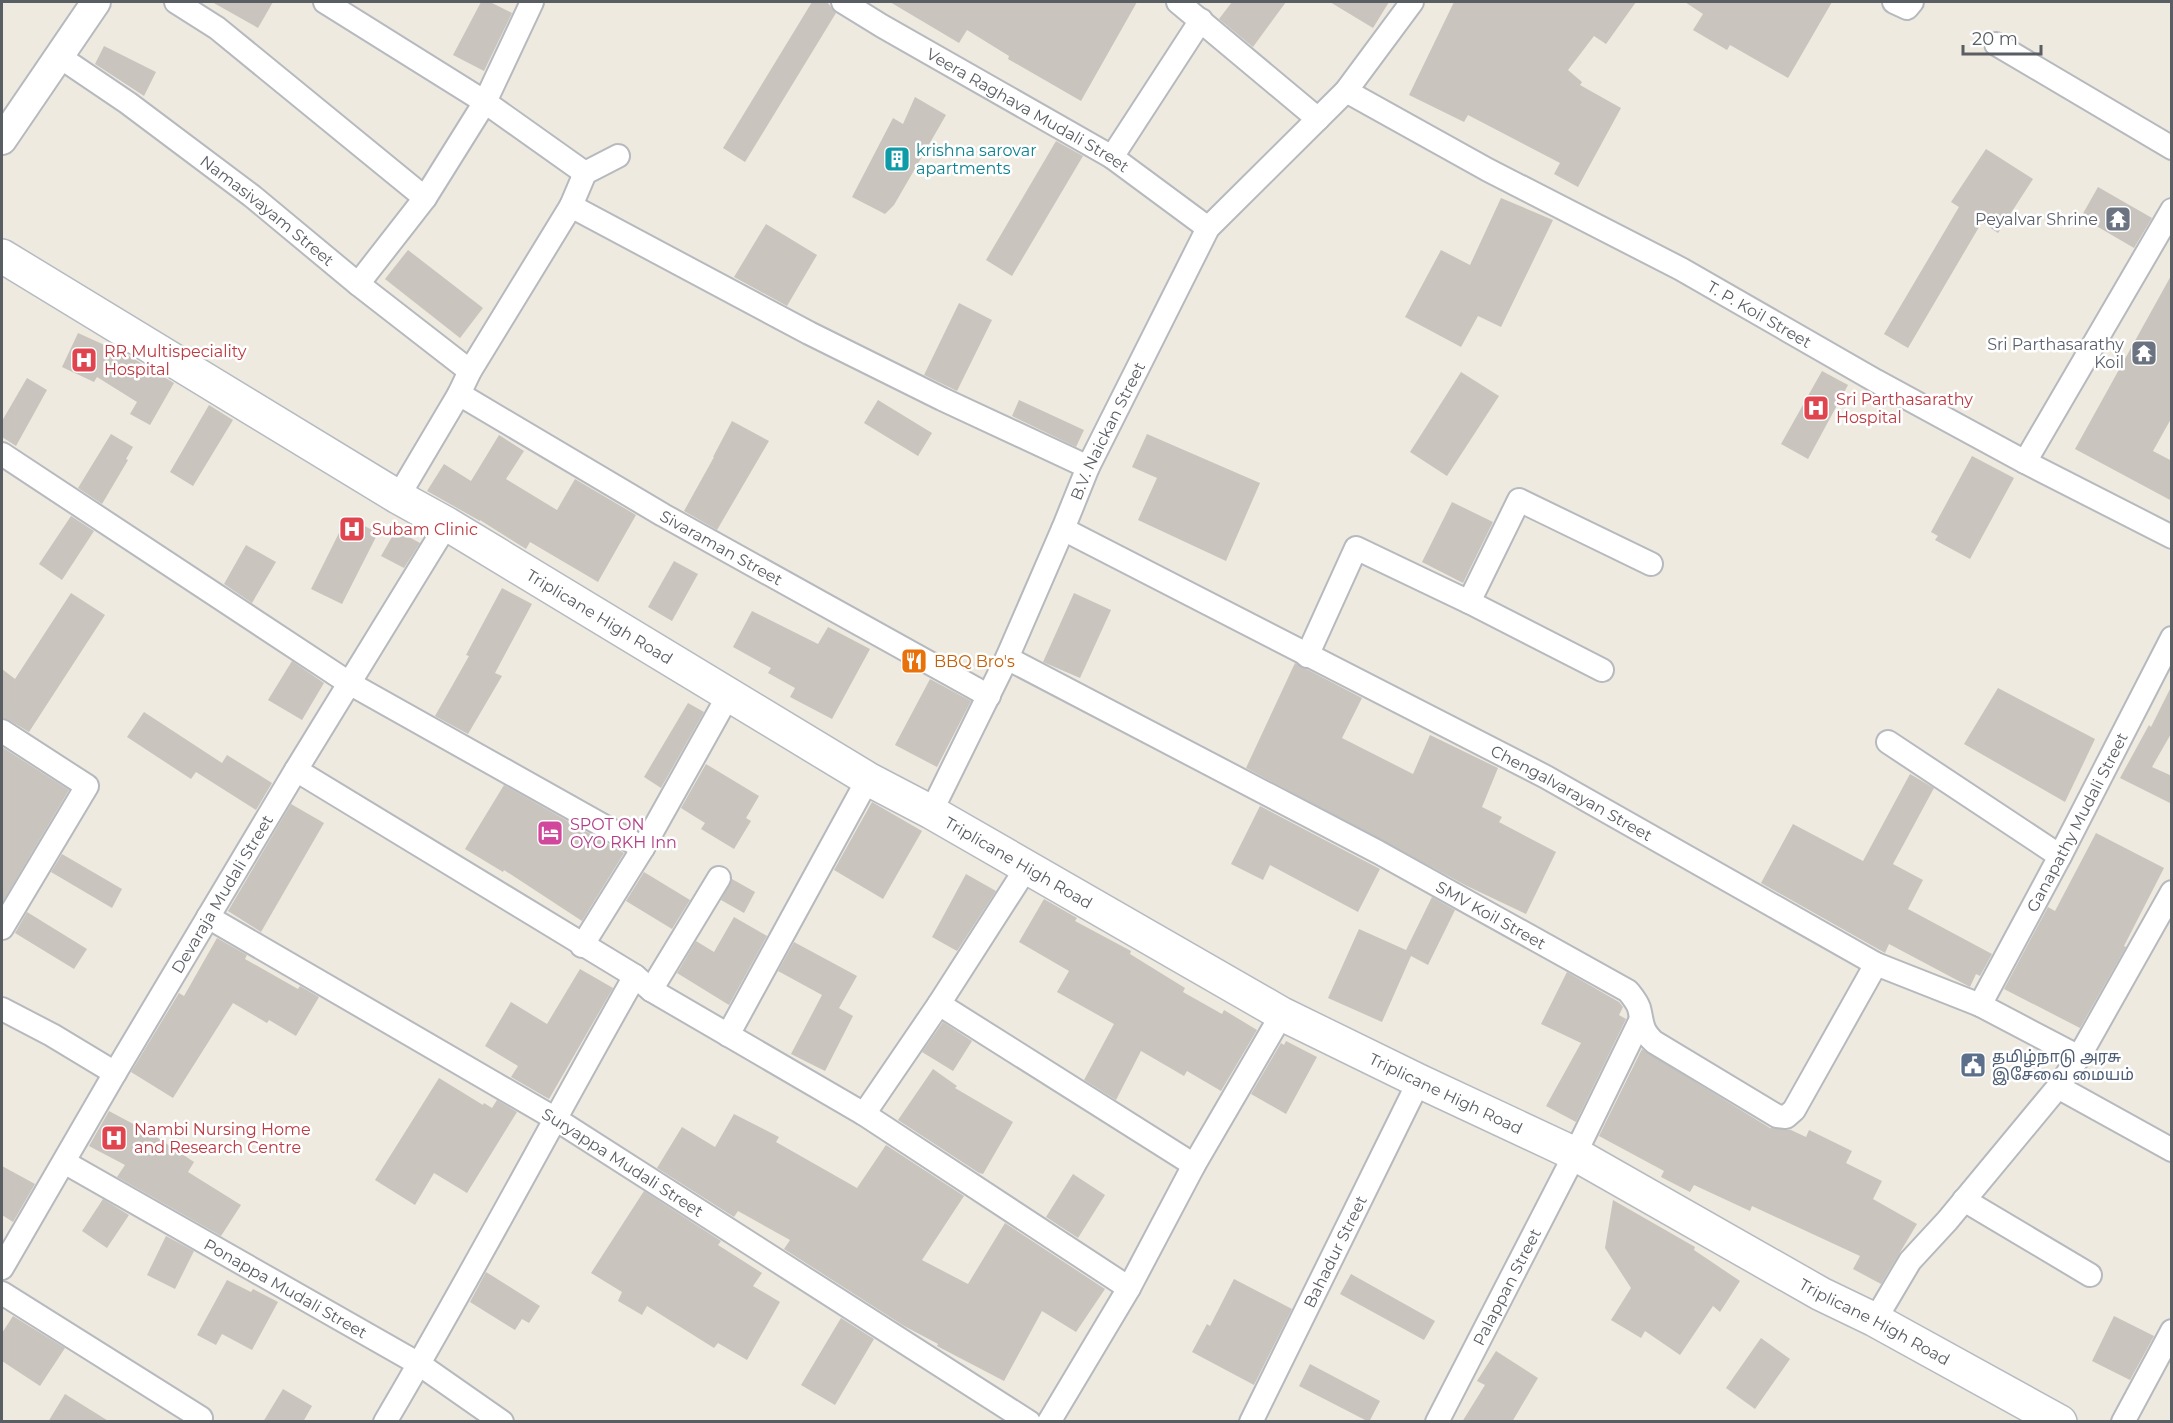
<svg xmlns="http://www.w3.org/2000/svg" width="2173" height="1423" viewBox="0 0 2173 1423" font-family="Montserrat,'Noto Sans Tamil',sans-serif">
<style>
.building{fill:#c9c4bd}
.lines{fill:none;stroke-linecap:round;stroke-linejoin:round}
.minor-casing{stroke:#b6b9be;stroke-width:26}
.tertiary-casing{stroke:#b6b9be;stroke-width:32}
.secondary-casing{stroke:#b6bbc1;stroke-width:36}
.minor{stroke:#fff;stroke-width:22}
.tertiary{stroke:#fff;stroke-width:28}
.secondary{stroke:#fff;stroke-width:33}
.labels{text-anchor:middle;dominant-baseline:central;stroke-width:5;stroke-linejoin:round;paint-order:stroke}
.street-label{font-size:16px;fill:#595e63;stroke:#fff}
.culture-label{font-size:16px;fill:#0d838f;stroke:#fff;text-anchor:start}
.worship-label{font-size:16px;fill:#5b616d;stroke:#fff;text-anchor:end}
.health-label{font-size:16px;fill:#be3a42;stroke:#fff;text-anchor:start}
.food-label{font-size:16px;fill:#c56008;stroke:#fff;text-anchor:start}
.hotel-label{font-size:16px;fill:#b23c85;stroke:#fff;text-anchor:start}
.service-label{font-size:16px;fill:#4e5e75;stroke:#fff;text-anchor:start}
</style>
<rect width="100%" height="100%" fill="#eeeae0"/>
<!-- building -->
<g class="building">
<path d="M 212,2 L 273,2 L 258,28 Z"/>
<path d="M 481,2 L 490,2 L 512,13 L 484,71 L 453,55 Z"/>
<path d="M 812,2 L 827,2 L 836,13 L 745,162 L 723,148 Z"/>
<path d="M 890,2 L 1137,2 L 1081,101 L 1008,59 L 1009,56 L 967,30 L 959,43 Z"/>
<path d="M 1232,2 L 1286,2 L 1253,47 L 1219,19 Z"/>
<path d="M 1330,2 L 1389,2 L 1373,28 Z"/>
<path d="M 1454,2 L 1636,2 L 1606,44 L 1594,36 L 1568,70 L 1582,82 L 1580,85 L 1621,108 L 1578,187 L 1554,174 L 1560,163 L 1468,115 L 1464,122 L 1409,95 Z"/>
<path d="M 1685,2 L 1832,2 L 1788,78 L 1730,45 L 1727,50 L 1693,30 L 1703,14 Z"/>
<path d="M 104,46 L 156,72 L 144,96 L 95,64 Z"/>
<path d="M 915,97 L 946,115 L 894,205 L 885,214 L 852,197 L 893,118 L 903,124 Z"/>
<path d="M 1056,141 L 1083,156 L 1012,276 L 986,260 Z"/>
<path d="M 1986,149 L 2033,179 L 1998,233 L 1982,222 L 1908,348 L 1884,334 L 1959,207 L 1951,202 Z"/>
<path d="M 2098,187 L 2152,218 L 2134,248 L 2081,217 Z"/>
<path d="M 1501,198 L 1553,220 L 1501,327 L 1478,316 L 1461,347 L 1405,317 L 1441,250 L 1470,265 Z"/>
<path d="M 766,224 L 817,255 L 787,306 L 734,277 Z"/>
<path d="M 408,250 L 483,308 L 460,338 L 385,279 Z"/>
<path d="M 2172,274 L 2172,417 L 2153,451 L 2172,461 L 2172,501 L 2075,449 Z"/>
<path d="M 959,303 L 992,320 L 957,391 L 924,375 Z"/>
<path d="M 78,333 L 120,352 L 121,351 L 174,383 L 150,425 L 130,414 L 137,402 L 97,377 L 94,382 L 62,367 Z"/>
<path d="M 1822,371 L 1848,385 L 1808,459 L 1781,444 Z"/>
<path d="M 1461,372 L 1499,396 L 1447,476 L 1410,452 Z"/>
<path d="M 27,378 L 47,390 L 16,446 L 2,437 L 2,421 Z"/>
<path d="M 878,400 L 932,433 L 918,456 L 864,423 Z"/>
<path d="M 1019,400 L 1084,430 L 1076,447 L 1012,416 Z"/>
<path d="M 209,405 L 233,420 L 193,486 L 170,472 Z"/>
<path d="M 732,421 L 769,441 L 717,530 L 684,511 L 714,457 L 713,457 Z"/>
<path d="M 111,434 L 133,447 L 126,459 L 128,460 L 102,504 L 78,488 Z"/>
<path d="M 1147,434 L 1260,483 L 1226,561 L 1138,520 L 1157,478 L 1132,467 Z"/>
<path d="M 499,435 L 524,451 L 506,479 L 557,510 L 575,479 L 636,515 L 598,582 L 530,542 L 526,549 L 480,520 L 480,521 L 427,491 L 444,464 L 471,481 Z"/>
<path d="M 1972,456 L 2014,478 L 1970,559 L 1935,540 L 1938,536 L 1931,532 Z"/>
<path d="M 1452,502 L 1493,522 L 1463,583 L 1422,562 Z"/>
<path d="M 71,516 L 94,531 L 62,580 L 39,564 Z"/>
<path d="M 347,517 L 378,533 L 342,604 L 311,589 Z"/>
<path d="M 396,530 L 420,543 L 404,568 L 381,556 Z"/>
<path d="M 246,545 L 276,562 L 252,603 L 224,584 Z"/>
<path d="M 674,561 L 698,574 L 672,621 L 648,607 Z"/>
<path d="M 502,588 L 532,604 L 495,673 L 502,676 L 468,734 L 435,716 L 469,656 L 466,655 Z"/>
<path d="M 71,593 L 105,615 L 29,732 L 9,720 L 2,718 L 2,669 L 15,679 Z"/>
<path d="M 1074,593 L 1111,610 L 1080,678 L 1043,662 Z"/>
<path d="M 752,611 L 818,644 L 828,627 L 870,649 L 832,719 L 790,697 L 795,688 L 768,673 L 771,668 L 733,647 Z"/>
<path d="M 292,661 L 324,683 L 302,720 L 268,700 Z"/>
<path d="M 1295,663 L 1362,698 L 1342,738 L 1413,774 L 1430,735 L 1498,768 L 1482,807 L 1502,817 L 1499,822 L 1556,852 L 1526,914 L 1467,886 L 1246,768 Z"/>
<path d="M 930,679 L 971,701 L 937,767 L 895,745 Z"/>
<path d="M 2172,685 L 2172,732 L 2152,767 L 2172,776 L 2172,804 L 2120,778 L 2149,725 L 2151,727 Z"/>
<path d="M 1998,688 L 2095,739 L 2065,802 L 1964,744 Z"/>
<path d="M 688,703 L 704,712 L 661,788 L 644,777 Z"/>
<path d="M 144,712 L 222,763 L 227,755 L 272,783 L 256,810 L 196,772 L 191,779 L 127,737 Z"/>
<path d="M 2,747 L 69,790 L 2,903 Z"/>
<path d="M 706,764 L 759,796 L 746,818 L 751,821 L 734,849 L 701,829 L 705,823 L 681,808 Z"/>
<path d="M 1910,774 L 1934,788 L 1893,864 L 1923,880 L 1908,909 L 1992,954 L 1980,976 L 1976,974 L 1970,987 L 1889,944 L 1885,953 L 1761,883 L 1793,824 L 1863,861 Z"/>
<path d="M 504,785 L 624,853 L 582,921 L 504,870 L 503,872 L 465,849 Z"/>
<path d="M 872,802 L 922,831 L 883,899 L 834,870 Z"/>
<path d="M 291,804 L 324,823 L 261,932 L 228,911 Z"/>
<path d="M 1260,806 L 1380,869 L 1358,912 L 1270,865 L 1263,880 L 1231,864 Z"/>
<path d="M 2096,833 L 2164,868 L 2124,946 L 2126,947 L 2080,1028 L 2004,989 L 2048,907 L 2055,911 Z"/>
<path d="M 62,854 L 122,889 L 112,908 L 51,872 Z"/>
<path d="M 644,872 L 690,900 L 672,929 L 626,901 Z"/>
<path d="M 966,874 L 996,891 L 957,951 L 932,937 Z"/>
<path d="M 732,879 L 755,892 L 744,913 L 721,900 Z"/>
<path d="M 1432,897 L 1455,910 L 1428,965 L 1411,956 L 1382,1022 L 1328,998 L 1359,929 L 1406,950 Z"/>
<path d="M 1044,899 L 1077,918 L 1075,921 L 1131,951 L 1130,954 L 1185,988 L 1183,992 L 1222,1014 L 1224,1010 L 1257,1030 L 1221,1091 L 1187,1071 L 1184,1076 L 1141,1051 L 1116,1100 L 1084,1080 L 1114,1024 L 1057,992 L 1069,971 L 1019,942 Z"/>
<path d="M 27,912 L 87,949 L 74,969 L 15,933 Z"/>
<path d="M 734,917 L 767,936 L 729,1005 L 677,973 L 696,941 L 714,952 Z"/>
<path d="M 217,938 L 247,955 L 245,959 L 298,989 L 300,986 L 319,997 L 296,1036 L 269,1020 L 267,1023 L 233,1003 L 173,1098 L 131,1072 L 179,993 L 184,996 Z"/>
<path d="M 794,942 L 857,976 L 839,1008 L 853,1016 L 825,1071 L 791,1054 L 822,995 L 778,971 Z"/>
<path d="M 580,969 L 613,988 L 549,1099 L 511,1077 L 518,1066 L 485,1046 L 511,1002 L 547,1024 Z"/>
<path d="M 1567,972 L 1619,1002 L 1623,1007 L 1619,1015 L 1626,1019 L 1576,1122 L 1546,1106 L 1581,1043 L 1541,1024 Z"/>
<path d="M 943,1022 L 972,1041 L 953,1071 L 922,1052 Z"/>
<path d="M 1286,1041 L 1317,1057 L 1286,1114 L 1251,1094 L 1281,1043 L 1284,1045 Z"/>
<path d="M 1642,1049 L 1770,1128 L 1791,1130 L 1806,1137 L 1809,1130 L 1852,1151 L 1846,1163 L 1882,1181 L 1873,1199 L 1917,1224 L 1881,1284 L 1853,1269 L 1860,1256 L 1752,1206 L 1750,1211 L 1694,1185 L 1690,1192 L 1661,1177 L 1664,1171 L 1599,1136 Z"/>
<path d="M 933,1069 L 957,1086 L 955,1088 L 1013,1122 L 983,1174 L 979,1173 L 898,1120 Z"/>
<path d="M 439,1078 L 483,1105 L 484,1103 L 492,1108 L 497,1100 L 517,1112 L 467,1193 L 434,1173 L 415,1205 L 375,1180 Z"/>
<path d="M 109,1111 L 152,1134 L 194,1162 L 188,1172 L 241,1205 L 221,1236 L 117,1177 L 125,1165 L 89,1146 Z"/>
<path d="M 734,1114 L 779,1137 L 776,1142 L 857,1188 L 886,1145 L 964,1196 L 922,1260 L 968,1284 L 1005,1223 L 1105,1289 L 1076,1332 L 1042,1311 L 1004,1381 L 937,1346 L 938,1344 L 904,1326 L 784,1249 L 790,1240 L 738,1211 L 734,1217 L 657,1168 L 682,1127 L 715,1147 Z"/>
<path d="M 2,1166 L 35,1184 L 13,1222 L 2,1215 Z"/>
<path d="M 1073,1174 L 1105,1195 L 1078,1238 L 1046,1217 Z"/>
<path d="M 644,1191 L 721,1241 L 718,1245 L 762,1273 L 753,1286 L 780,1302 L 747,1360 L 718,1343 L 714,1348 L 647,1306 L 642,1315 L 618,1301 L 622,1292 L 591,1273 Z"/>
<path d="M 103,1199 L 129,1215 L 107,1248 L 82,1231 Z"/>
<path d="M 1613,1200 L 1695,1247 L 1694,1250 L 1740,1281 L 1720,1312 L 1713,1306 L 1680,1355 L 1645,1331 L 1641,1338 L 1611,1320 L 1631,1288 L 1605,1248 Z"/>
<path d="M 166,1236 L 194,1251 L 175,1289 L 147,1275 Z"/>
<path d="M 486,1272 L 540,1306 L 529,1323 L 522,1319 L 515,1330 L 470,1302 Z"/>
<path d="M 1351,1274 L 1435,1321 L 1424,1340 L 1340,1294 Z"/>
<path d="M 1234,1279 L 1292,1309 L 1254,1385 L 1192,1352 L 1207,1324 L 1210,1326 Z"/>
<path d="M 227,1280 L 251,1292 L 253,1289 L 278,1302 L 252,1350 L 222,1334 L 216,1345 L 197,1335 Z"/>
<path d="M 13,1316 L 65,1348 L 40,1386 L 2,1361 L 2,1333 Z"/>
<path d="M 2114,1316 L 2154,1336 L 2130,1380 L 2092,1361 Z"/>
<path d="M 841,1318 L 874,1339 L 835,1405 L 801,1385 Z"/>
<path d="M 1761,1338 L 1790,1359 L 1755,1409 L 1726,1388 Z"/>
<path d="M 1496,1351 L 1538,1378 L 1512,1422 L 1462,1422 L 1485,1385 L 1477,1381 Z"/>
<path d="M 1310,1364 L 1380,1401 L 1369,1422 L 1299,1386 Z"/>
<path d="M 283,1389 L 312,1406 L 303,1422 L 263,1422 Z"/>
<path d="M 65,1394 L 110,1422 L 48,1422 Z"/>
</g>
<g class="lines">
<defs>
<g id="minor">
<path d="M 176,2 L 217,28 L 425,198"/>
<path d="M 325,2 L 485,102 L 585,173"/>
<path id="s1" d="M 843,2 L 882,26 L 1112,157 L 1208,228"/>
<path d="M 1178,2 L 1318,119"/>
<path d="M 1894,2 L 1907,8 L 1912,2"/>
<path d="M 1996,44 L 2172,148"/>
<path id="s2" d="M 60,57 L 128,103 L 252,196 L 358,284 L 470,371"/>
<path id="s3" d="M 1346,91 L 1488,170 L 1681,269 L 1876,381 L 2025,462 L 2172,537"/>
<path d="M 1112,157 L 1201,20"/>
<path d="M 571,206 L 809,333 L 942,399 L 1088,467"/>
<path d="M 358,284 L 425,198 L 485,102 L 532,2"/>
<path id="s4" d="M 459,394 L 663,515 L 989,696"/>
<path d="M 2,454 L 349,683 L 643,848"/>
<path d="M 2025,462 L 2172,210"/>
<path d="M 398,497 L 459,394 L 470,371 L 571,206 L 585,173 L 618,156"/>
<path id="s5" d="M 1063,529 L 1546,777 L 1876,964 L 1980,1005 L 2079,1057"/>
<path d="M 1469,602 L 1519,500 L 1651,564"/>
<path d="M 1307,656 L 1356,548 L 1469,602 L 1602,670"/>
<path id="s6" d="M 1007,658 L 1378,852 L 1628,991 C 1632,996 1637,1002 1639,1008 C 1643,1024 1641,1030 1654,1042 L 1777,1116 L 1786,1117 L 1794,1110 L 1876,964"/>
<path d="M 2,731 L 87,786 L 2,928"/>
<path d="M 1888,742 L 2060,856"/>
<path d="M 296,770 L 635,976 L 651,990 L 864,1114 L 1129,1288"/>
<path id="s7" d="M 931,812 L 1007,658 L 1063,529 L 1088,467 L 1208,228 L 1346,91 L 1412,2"/>
<path id="s8" d="M 208,917 L 554,1118 L 1029,1422"/>
<path d="M 582,946 L 643,848 L 728,696"/>
<path d="M 651,990 L 719,878"/>
<path d="M 939,1004 L 1194,1165"/>
<path id="s9" d="M 1980,1005 L 2060,856 L 2172,638"/>
<path d="M 2,1009 L 52,1035 L 115,1073"/>
<path d="M 728,1035 L 868,779"/>
<path d="M 2058,1087 L 2172,1150"/>
<path d="M 864,1114 L 939,1004 L 1027,867"/>
<path id="s10" d="M 64,1162 L 419,1364 L 502,1422"/>
<path d="M 1964,1200 L 2090,1275"/>
<path id="s11" d="M 2,1268 L 115,1073 L 296,770 L 447,524"/>
<path d="M 2,1293 L 201,1418 L 199,1422"/>
<path d="M 1875,1320 L 1910,1261 L 1947,1221 L 2058,1087 L 2079,1057 L 2172,892"/>
<path d="M 385,1422 C 472,1275 551,1124 635,976"/>
<path d="M 1049,1422 L 1129,1288 L 1194,1165 L 1282,1014"/>
<path id="s12" d="M 1251,1422 L 1419,1081"/>
<path id="s13" d="M 1437,1422 L 1575,1154 L 1640,1021"/>
<path d="M 2123,1422 L 2172,1331"/>
</g>
<path id="tertiary" d="M 2,140 L 96,2"/>
<g id="secondary">
<path id="s14" d="M 2,256 L 398,497 L 447,524 L 868,779 L 931,812 L 1282,1014 L 1419,1081 L 1575,1154 L 1821,1294 L 1875,1320 L 2060,1422"/>
</g>
</defs>
<!-- minor casing -->
<use href="#minor" class="minor-casing"/>
<!-- tertiary casing -->
<use href="#tertiary" class="tertiary-casing"/>
<!-- secondary casing -->
<use href="#secondary" class="secondary-casing"/>
<!-- minor -->
<use href="#minor" class="minor"/>
<!-- tertiary -->
<use href="#tertiary" class="tertiary"/>
<!-- secondary -->
<use href="#secondary" class="secondary"/>
</g>
<!-- icons -->
<defs>
<symbol id="building-square" viewBox="-11 -11 22 22"><rect x="-9" y="-9" width="18" height="18" rx="4" fill="#0f9aa8" stroke="#fff"/><path d="M-4-6H4V6H1V3H-1V6H-4ZM-2.5-4.3h1.7v1.8h-1.7ZM.8-4.3h1.7v1.8H.8ZM-2.5-1h1.7V.8h-1.7ZM.8-1h1.7V.8H.8Z" fill="#fff"/></symbol>
<symbol id="temple-square" viewBox="-11 -11 22 22"><rect x="-9" y="-9" width="18" height="18" rx="4" fill="#6b7280" stroke="#fff"/><path d="M0-6L5-2H3V0L6.5 2.5H4V6H1.5V3h-3V6H-4V2.5H-6.5L-3 0V-2H-5Z" fill="#fff"/></symbol>
<symbol id="hospital-square" viewBox="-11 -11 22 22"><rect x="-9" y="-9" width="18" height="18" rx="4" fill="#e0444e" stroke="#fff"/><path d="M-5-5h3v3.5h4V-5h3V5h-3V1.5h-4V5h-3Z" fill="#fff"/></symbol>
<symbol id="restaurant-square" viewBox="-11 -11 22 22"><rect x="-9" y="-9" width="18" height="18" rx="4" fill="#e8710a" stroke="#fff"/><path d="M-5-6h1v4h1v-4h1v4h1v-4h1v5L-1.5 .5V6h-2V.5L-5-1ZM5-6V6H3V1.5H1.5Q1.5-4 5-6Z" fill="#fff"/></symbol>
<symbol id="hotel-square" viewBox="-11 -11 22 22"><rect x="-9" y="-9" width="18" height="18" rx="4" fill="#d1479c" stroke="#fff"/><path d="M-6-4.5h1.5V1H6V5H4.5V3h-9V5H-6ZM-4 0a1.8 1.8 0 1 1 3.6 0ZM.5 0V-2.5h3Q6-2.5 6 0Z" fill="#fff"/></symbol>
<symbol id="civic-square" viewBox="-11 -11 22 22"><rect x="-9" y="-9" width="18" height="18" rx="4" fill="#5c6f8a" stroke="#fff"/><path d="M-.6-6.5H3V-4.5H.6V-3L4-1V1h2V6H-6V1h2V-1L-.6-3ZM-1.2 2.5V6h2.4V2.5Z" fill="#fff"/></symbol>
</defs>
<g fill-rule="evenodd">
<use href="#building-square" x="882" y="144" width="30" height="30"/>
<use href="#temple-square" x="2103" y="204" width="30" height="30"/>
<use href="#temple-square" x="2129" y="338" width="30" height="30"/>
<use href="#hospital-square" x="69" y="345" width="30" height="30"/>
<use href="#hospital-square" x="1801" y="393" width="30" height="30"/>
<use href="#hospital-square" x="337" y="514" width="30" height="30"/>
<use href="#restaurant-square" x="899" y="646" width="30" height="30"/>
<use href="#hotel-square" x="535" y="818" width="30" height="30"/>
<use href="#civic-square" x="1958" y="1050" width="30" height="30"/>
<use href="#hospital-square" x="99" y="1123" width="30" height="30"/>
</g>
<g class="labels">
<!-- street labels -->
<g class="street-label">
<text stroke="none"><textPath href="#s1" startOffset="214">Veera Raghava Mudali Street</textPath></text>
<text stroke="none"><textPath href="#s2" startOffset="258">Namasivayam Street</textPath></text>
<text stroke="none"><textPath href="#s3" startOffset="470">T. P. Koil Street</textPath></text>
<text stroke="none"><textPath href="#s7" startOffset="420">B.V. Naickan Street</textPath></text>
<text stroke="none"><textPath href="#s4" startOffset="304">Sivaraman Street</textPath></text>
<text stroke="none"><textPath href="#s14" startOffset="698">Triplicane High Road</textPath></text>
<text stroke="none"><textPath href="#s5" startOffset="573">Chengalvarayan Street</textPath></text>
<text stroke="none"><textPath href="#s9" startOffset="207">Ganapathy Mudali Street</textPath></text>
<text stroke="none"><textPath href="#s14" startOffset="1184">Triplicane High Road</textPath></text>
<text stroke="none"><textPath href="#s11" startOffset="434">Devaraja Mudali Street</textPath></text>
<text stroke="none"><textPath href="#s6" startOffset="548">SMV Koil Street</textPath></text>
<text stroke="none"><textPath href="#s14" startOffset="1670">Triplicane High Road</textPath></text>
<text stroke="none"><textPath href="#s8" startOffset="482">Suryappa Mudali Street</textPath></text>
<text stroke="none"><textPath href="#s12" startOffset="190">Bahadur Street</textPath></text>
<text stroke="none"><textPath href="#s10" startOffset="255">Ponappa Mudali Street</textPath></text>
<text stroke="none"><textPath href="#s13" startOffset="152">Palappan Street</textPath></text>
<text stroke="none"><textPath href="#s14" startOffset="2156">Triplicane High Road</textPath></text>
</g>
<!-- culture labels -->
<g class="culture-label">
<text x="916" y="150">krishna sarovar<tspan x="916" dy="18">apartments</tspan></text>
</g>
<!-- worship labels -->
<g class="worship-label">
<text x="2098" y="219">Peyalvar Shrine</text>
<text x="2124" y="344">Sri Parthasarathy<tspan x="2124" dy="18">Koil</tspan></text>
</g>
<!-- health labels -->
<g class="health-label">
<text x="104" y="351">RR Multispeciality<tspan x="104" dy="18">Hospital</tspan></text>
<text x="1836" y="399">Sri Parthasarathy<tspan x="1836" dy="18">Hospital</tspan></text>
<text x="372" y="529">Subam Clinic</text>
<text x="134" y="1129">Nambi Nursing Home<tspan x="134" dy="18">and Research Centre</tspan></text>
</g>
<!-- food labels -->
<g class="food-label">
<text x="934" y="661">BBQ Bro's</text>
</g>
<!-- hotel labels -->
<g class="hotel-label">
<text x="570" y="824">SPOT ON<tspan x="570" dy="18">OYO RKH Inn</tspan></text>
</g>
<!-- service labels -->
<g class="service-label">
<text x="1992" y="1056">தமிழ்நாடு அரசு<tspan x="1992" dy="18">இசேவை மையம்</tspan></text>
</g>
</g>
<!-- border -->
<rect width="2173" height="1423" fill="none" stroke="#595e63" stroke-width="6"/>
<!-- scale -->
<path d="M1963 45v9h78v-9" fill="none" stroke="#595e63" stroke-width="3"/>
<text x="1972" y="45" font-size="18" fill="#595e63" stroke="#ffffff" stroke-width="4.5" paint-order="stroke">20 m</text>
</svg>
